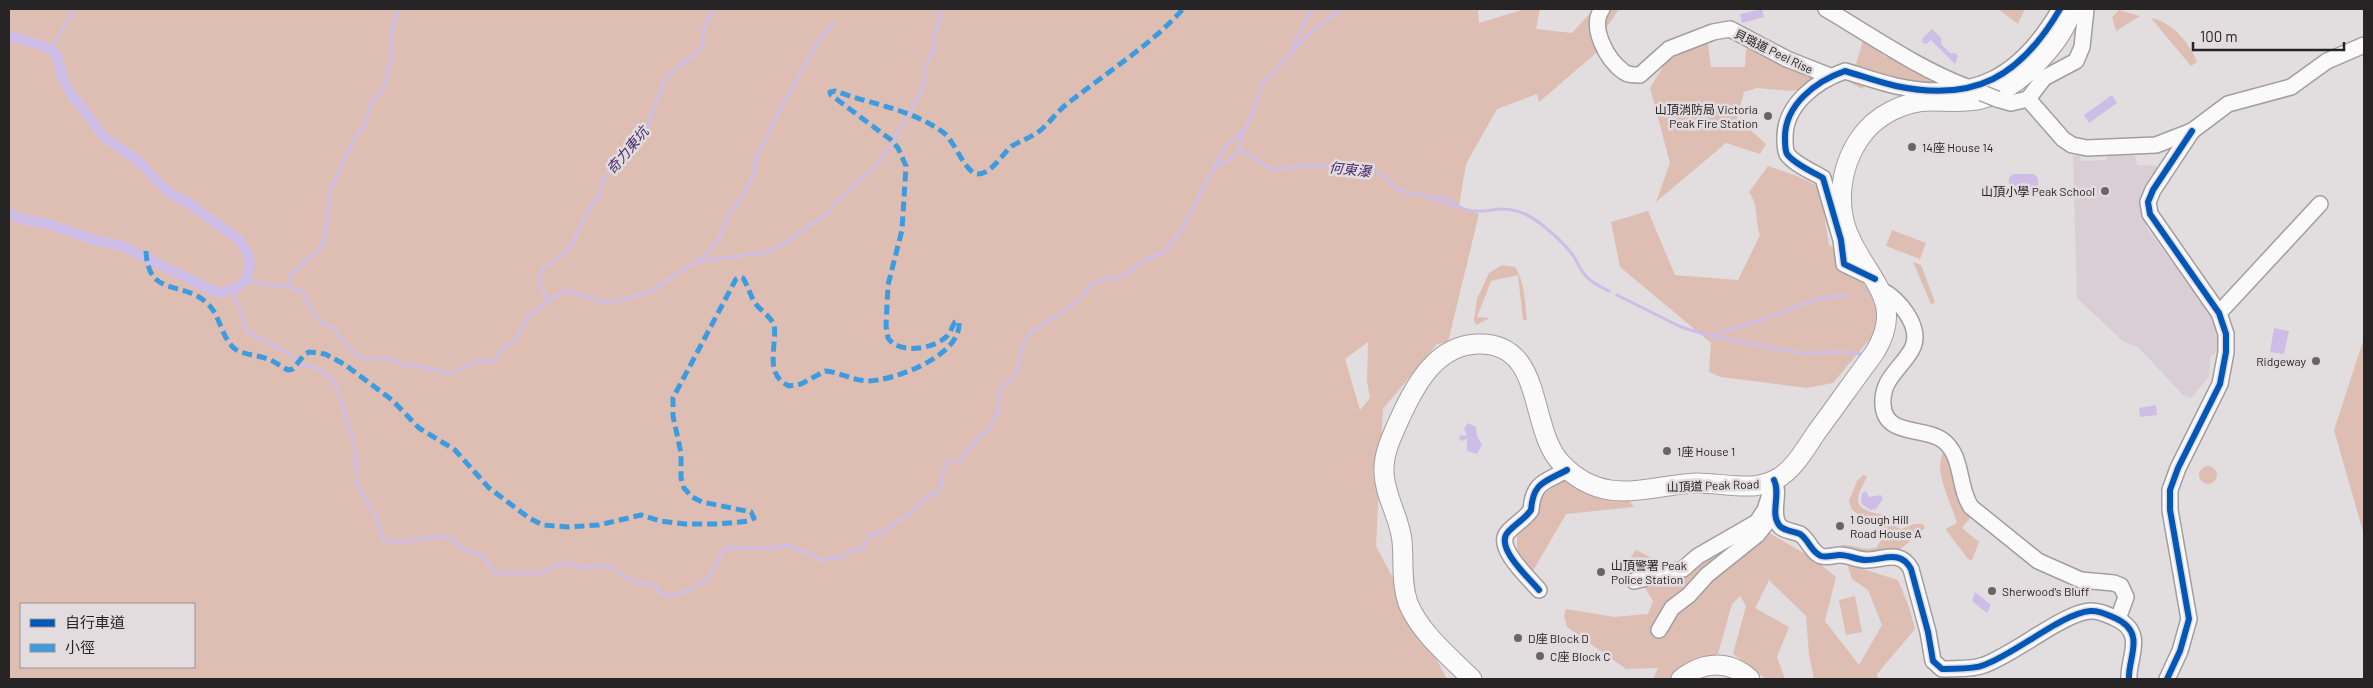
<svg xmlns="http://www.w3.org/2000/svg" width="2373" height="688" viewBox="0 0 2373 688" font-family="Barlow,'Noto Sans TC',sans-serif">
<style>
.built{fill:#d9ced3}
.green{fill:#debeb3;fill-rule:evenodd}
.water{fill:#cebee7}
.lines{fill:none;stroke-linecap:round;stroke-linejoin:round}
.stream{stroke:#cebee7;stroke-width:3}
.canal{stroke:#cebee7;stroke-width:10}
.minor-casing{stroke:#a29ea0;stroke-width:18}
.major-casing{stroke:#a29ea0;stroke-width:21}
.minor{stroke:#fbfafa;stroke-width:15}
.major{stroke:#fbfafa;stroke-width:19}
.minor-bridge-casing{stroke:#a29ea0;stroke-width:18;stroke-linecap:butt}
.minor-bridge{stroke:#fbfafa;stroke-width:15}
.quiet{stroke:#3d9ce0;stroke-width:5;stroke-dasharray:10 5;stroke-linecap:butt}
.cycleway-casing{stroke:#e3dcde;stroke-width:9}
.cycleway{stroke:#0057b8;stroke-width:6}
.poi-dot{fill:#686566;stroke:#e3dcde;stroke-width:2}
.labels{text-anchor:middle;dominant-baseline:central;stroke-width:5;stroke-linejoin:round;paint-order:stroke}
.street-label{font-size:12px;fill:#272425;stroke:#e3dcde}
.poi-label{font-size:12px;fill:#272425;stroke:#e3dcde;text-anchor:start}
.water-label{font-size:14px;font-style:italic;fill:#472a6d;stroke:#e3dcde}
</style>
<rect width="100%" height="100%" fill="#e2dddf"/>
<!-- built -->
<path class="built" d="M 2131,153 L 2135,155 L 2137,165 L 2158,166 L 2165,157 L 2170,156 L 2141,199 L 2141,214 L 2148,230 L 2217,323 L 2217,351 L 2210,357 L 2209,377 L 2191,398 L 2184,396 L 2138,347 L 2124,342 L 2077,298 L 2073,156 L 2080,156 L 2081,161 L 2107,160 L 2107,154 Z"/>
<!-- green -->
<g class="green">
<path d="M 9,9 L 1478,9 L 1479,23 L 1525,9 L 1540,9 L 1536,29 L 1572,33 L 1594,9 L 1619,9 L 1605,30 L 1601,49 L 1539,102 L 1537,94 L 1497,109 L 1466,164 L 1459,206 L 1479,214 L 1448,342 L 1437,344 L 1383,409 L 1376,546 L 1447,679 L 9,679 ZM 1368,342 L 1367,382 L 1370,398 L 1360,410 L 1345,359 ZM 21,604 L 194,604 L 194,667 L 21,667 Z"/>
<path d="M 1998,9 L 2025,9 L 2018,24 Z"/>
<path d="M 2119,10 L 2140,16 L 2116,31 L 2112,17 Z"/>
<path d="M 2151,18 C 2173,22 2189,43 2197,62 L 2191,66 Z"/>
<path d="M 1864,37 L 1884,56 L 1907,62 L 1949,88 L 1920,86 L 1874,73 L 1862,89 L 1844,79 L 1792,91 L 1757,88 L 1744,92 L 1737,118 L 1766,144 L 1760,154 L 1726,143 L 1656,202 L 1670,163 L 1650,88 L 1666,62 L 1698,44 L 1708,44 L 1711,67 L 1745,67 L 1746,51 L 1749,45 L 1826,71 L 1856,64 Z"/>
<path d="M 1768,166 L 1797,176 L 1820,187 L 1829,245 L 1849,257 L 1862,282 L 1878,300 L 1879,328 L 1833,383 L 1807,388 L 1721,377 L 1709,372 L 1711,343 L 1620,267 L 1611,222 L 1648,211 L 1675,275 L 1738,280 L 1760,235 C 1754,217 1760,209 1749,192 Z"/>
<path d="M 1892,230 L 1926,243 L 1920,259 L 1886,246 Z"/>
<path d="M 1913,262 L 1921,265 L 1935,302 L 1931,304 Z"/>
<path d="M 1502,265 L 1515,267 C 1525,282 1525,303 1527,320 L 1523,320 L 1518,275 L 1491,281 L 1477,317 L 1490,318 L 1476,325 L 1474,320 L 1477,299 L 1489,273 Z"/>
<path d="M 2364,338 L 2364,535 L 2334,430 Z"/>
<path d="M 1943,453 L 1952,456 L 1973,515 L 1963,526 L 1963,529 L 1979,542 L 1972,560 L 1968,559 L 1946,530 L 1947,528 L 1957,523 C 1952,504 1933,472 1943,453 Z"/>
<circle cx="2208" cy="475" r="9"/>
<path d="M 1569,475 L 1624,494 L 1634,507 L 1566,514 L 1530,576 L 1517,556 L 1517,534 L 1538,499 Z"/>
<path d="M 1863,475 L 1867,476 C 1865,482 1858,492 1858,499 C 1857,513 1881,513 1890,517 L 1895,526 L 1901,529 L 1914,524 L 1923,524 L 1925,528 L 1896,553 L 1867,558 L 1842,550 L 1841,545 C 1854,544 1865,552 1877,547 L 1883,537 L 1881,528 L 1852,510 L 1849,501 L 1857,481 Z"/>
<path d="M 1758,512 L 1771,534 L 1814,559 L 1836,577 L 1825,621 L 1859,665 L 1882,625 L 1868,590 L 1852,579 L 1847,564 L 1898,580 L 1909,607 L 1915,629 L 1877,674 L 1878,679 L 1814,679 L 1809,655 L 1806,616 L 1769,580 L 1755,608 L 1789,627 L 1777,657 L 1785,679 L 1766,679 L 1733,654 L 1746,606 L 1740,596 L 1732,604 L 1718,654 L 1688,665 L 1675,679 L 1653,679 L 1658,668 L 1626,669 L 1567,627 L 1564,616 L 1566,609 L 1614,617 L 1648,614 L 1653,601 L 1628,561 L 1636,550 L 1682,573 L 1730,531 Z"/>
<path d="M 1855,596 L 1862,632 L 1846,635 L 1839,600 Z"/>
</g>
<!-- water -->
<g class="water">
<path d="M 1762,9 L 1764,17 L 1742,23 L 1740,14 Z"/>
<path d="M 1932,29 L 1941,38 L 1941,44 L 1950,53 L 1955,53 L 1958,56 L 1955,64 L 1931,40 L 1926,44 L 1922,42 L 1923,38 Z"/>
<path d="M 2112,95 L 2117,103 L 2089,123 L 2084,115 Z"/>
<path d="M 2013,174 L 2034,174 L 2038,178 L 2038,190 L 2034,194 L 2014,194 L 2009,191 L 2009,178 Z"/>
<path d="M 2274,328 L 2289,331 L 2284,354 L 2270,352 Z"/>
<path d="M 2156,405 L 2157,415 L 2140,417 L 2139,408 Z"/>
<path d="M 1468,423 L 1476,427 L 1477,436 L 1482,445 L 1477,454 L 1467,451 L 1467,438 L 1463,441 L 1459,439 L 1460,435 L 1467,436 L 1464,428 Z"/>
<path d="M 1866,491 L 1869,497 L 1881,495 L 1883,499 L 1876,509 L 1870,510 L 1861,503 L 1862,493 Z"/>
<path d="M 1975,592 L 1991,605 L 1987,613 L 1972,601 Z"/>
</g>
<g class="lines">
<!-- stream -->
<g class="stream">
<path d="M 50,49 L 71,16 L 73,9"/>
<path d="M 1292,51 L 1303,25 L 1313,9"/>
<path d="M 910,112 L 924,86 L 924,71 L 934,49 L 934,34 L 940,19 L 940,9"/>
<path d="M 893,140 L 909,114"/>
<path d="M 1240,152 L 1248,154 L 1272,170 L 1309,165 L 1345,168 L 1361,172 L 1373,171 L 1383,175 L 1397,190 L 1435,198 L 1446,197 C 1477,226 1493,199 1525,214 C 1539,220 1563,242 1572,254 C 1576,259 1578,265 1582,271 C 1588,281 1599,286 1609,291"/>
<path d="M 1213,168 C 1234,157 1241,158 1242,133"/>
<path d="M 1435,198 L 1442,203 L 1454,205"/>
<path d="M 699,260 L 713,246 L 723,231 L 728,216 L 740,200 L 755,172 L 756,158 L 773,124 L 778,112 L 790,93 L 814,48 L 834,22"/>
<path d="M 245,281 L 288,287 L 303,292 C 310,306 315,324 333,327 C 339,336 349,350 360,356 C 373,363 389,353 401,365 L 414,365 L 450,374 L 477,361 L 494,361 L 502,348 L 514,342 L 528,316 L 564,290 L 604,302 L 622,300 L 652,291 L 687,267 L 699,261 L 763,253 L 779,247 L 828,213 L 835,203 L 877,165 L 892,143"/>
<path d="M 288,287 L 290,275 L 323,246 L 331,189 L 354,139 L 365,125 L 370,106 L 384,87 L 392,53 L 391,32 L 399,9"/>
<path d="M 230,290 L 243,314 L 244,326 L 248,332 L 286,352 L 301,365 L 319,369 L 335,383 L 354,442 L 357,484 L 377,518 L 383,540 L 398,542 L 444,536 L 454,540 L 463,549 L 481,555 L 495,573 L 540,573 L 564,563 L 586,568 L 609,565 L 615,568 L 619,574 L 638,583 L 653,584 L 661,593 L 671,596 L 689,590 L 708,578 L 723,551 L 733,547 L 768,549 L 787,545 L 814,556 L 821,561 L 833,557 L 838,559 L 856,549 L 863,548 L 870,536 L 876,532 L 881,535 C 890,524 895,524 906,516 C 922,506 918,498 940,491 L 943,473 L 948,461 L 961,461 L 967,451 L 989,429 L 997,416 L 1000,389 L 1017,374 L 1021,350 L 1031,332 L 1078,301 L 1092,284 L 1104,279 L 1117,278 L 1128,273 L 1142,261 L 1165,252 L 1183,227 L 1226,145 L 1245,130 L 1256,105 L 1261,85 L 1308,35 L 1341,9"/>
<path d="M 1864,294 L 1869,291"/>
<path d="M 1617,295 L 1681,327 L 1710,336 L 1800,353 L 1842,352"/>
<path d="M 548,300 L 538,279 L 543,268 L 564,254 L 571,246 L 590,207 L 600,195 L 601,183 L 607,176 L 612,163 L 624,157 L 647,130 L 652,111 L 667,76 L 699,51 L 703,43 L 703,32 L 713,9"/>
<path d="M 1712,336 C 1730,328 1749,324 1767,318 C 1797,307 1817,296 1849,295"/>
<path d="M 1846,352 L 1860,354"/>
</g>
<!-- canal -->
<path class="canal" d="M 9,36 L 44,46 L 54,52 L 58,58 L 62,76 L 70,92 L 104,137 L 136,159 L 169,193 L 187,202 L 239,240 L 247,252 L 250,262 L 248,274 L 244,282 L 237,288 L 218,293 L 122,246 L 90,239 L 52,225 L 21,219 L 9,213"/>
<defs>
<g id="minor">
<path d="M 1602,9 C 1589,27 1607,60 1624,72 C 1628,75 1634,75 1640,75 L 1669,49 L 1713,32 L 1730,29 L 1787,59 L 1830,76"/>
<path d="M 1826,9 C 1872,36 1917,68 1967,87"/>
<path d="M 1997,99 L 2011,103 L 2028,99"/>
<path d="M 2028,99 L 2063,139 L 2072,145 L 2087,148 L 2156,145 L 2192,131 L 2228,104 L 2291,87 L 2327,61 L 2364,45"/>
<path d="M 2028,99 L 2044,78 L 2076,61 L 2082,47 L 2086,9"/>
<path d="M 1875,279 L 1844,264 L 1841,240 L 1823,178 C 1813,172 1794,164 1787,154 C 1785,150 1785,145 1785,139 C 1784,105 1816,81 1845,71 C 1862,76 1878,82 1896,86 C 1975,103 2021,76 2060,9"/>
<path d="M 1881,290 C 1899,298 1923,328 1912,349 C 1901,369 1881,379 1883,405 C 1885,436 1922,427 1941,439 C 1964,454 1957,486 1971,507 L 2038,561 L 2081,580 L 2114,583 L 2121,586 L 2126,597 L 2118,619"/>
<path d="M 2219,313 L 2320,204"/>
<path d="M 1774,480 C 1781,494 1770,513 1779,525 C 1783,531 1793,531 1800,534 C 1809,540 1811,552 1821,556 C 1827,558 1834,555 1840,555 C 1849,555 1857,560 1866,560 C 1884,560 1900,549 1911,569 L 1928,632 L 1933,661 L 1942,669 C 1955,668 1972,670 1984,665 C 2015,654 2063,613 2090,611 C 2099,610 2108,615 2115,618 C 2124,622 2131,628 2133,637 C 2136,649 2128,666 2129,679"/>
<path d="M 1634,581 L 1683,569 L 1698,556 L 1757,522 L 1765,510 L 1771,491"/>
<path d="M 1539,590 C 1529,578 1494,547 1508,532 C 1515,524 1525,519 1531,510 C 1533,482 1545,482 1567,470"/>
<path d="M 1659,630 L 1672,608 L 1689,595 L 1707,575 L 1757,535 L 1772,516"/>
<path d="M 2167,679 L 2180,651 L 2189,619 L 2170,510 L 2170,490 L 2178,468 L 2220,384 L 2226,352 L 2226,334 L 2219,313 L 2150,214 L 2148,202 L 2153,190 L 2192,131"/>
</g>
<g id="major">
<path d="M 1472,679 C 1450,657 1420,633 1408,603 C 1401,583 1404,562 1402,541 C 1400,518 1385,497 1384,473 C 1383,453 1392,436 1400,418 C 1415,385 1436,345 1478,344 C 1545,342 1528,428 1561,463 C 1574,477 1591,487 1610,490 C 1638,494 1668,484 1696,483 C 1715,483 1734,487 1753,486 C 1762,485 1772,482 1780,477 C 1795,467 1806,448 1816,433 C 1836,406 1855,379 1875,352 C 1904,304 1872,283 1852,242 C 1835,210 1839,168 1860,138 C 1876,115 1904,101 1931,101 C 1948,101 1965,103 1981,99 C 2017,90 2062,44 2072,9"/>
<path d="M 1681,679 C 1703,661 1729,660 1750,679"/>
</g>
</defs>
<!-- minor casing -->
<use href="#minor" class="minor-casing"/>
<!-- major casing -->
<use href="#major" class="major-casing"/>
<!-- minor -->
<use href="#minor" class="minor"/>
<!-- major -->
<use href="#major" class="major"/>
<defs>
<path id="minor-bridge" d="M 1982,93 L 1997,99"/>
</defs>
<!-- minor-bridge casing -->
<use href="#minor-bridge" class="minor-bridge-casing"/>
<!-- minor-bridge -->
<use href="#minor-bridge" class="minor-bridge"/>
<!-- quiet -->
<path class="quiet" d="M 146,251 C 148,298 182,280 207,303 C 221,316 221,338 235,349 C 244,355 257,355 268,359 C 275,361 281,367 288,370 L 293,369 L 304,355 L 309,352 L 325,354 L 344,364 L 392,400 L 419,428 L 455,450 L 489,488 L 529,518 L 543,525 L 568,527 L 599,525 L 641,515 L 660,521 L 685,524 L 718,524 L 749,521 L 754,518 L 751,512 L 702,502 L 692,497 L 684,488 L 681,478 L 681,453 L 673,416 L 673,398 L 736,279 L 740,277 L 743,278 C 748,286 750,295 755,303 C 760,310 769,315 773,323 C 780,338 761,374 789,386 L 801,384 L 825,371 C 839,372 852,380 867,381 C 893,381 962,356 959,322 L 955,322 C 952,326 951,332 947,336 C 934,349 899,355 888,338 L 886,326 L 888,285 L 902,230 L 906,166 L 898,148 L 890,139 L 831,95 L 830,92 L 835,91 C 873,105 912,109 944,133 C 955,142 965,172 977,174 C 991,175 1002,154 1012,146 C 1022,140 1033,137 1042,129 C 1052,120 1060,108 1072,100 C 1109,71 1152,44 1183,9"/>
<defs>
<g id="cycleway">
<path d="M 1875,279 L 1844,264 L 1841,240 L 1823,178 C 1813,172 1794,164 1787,154 C 1785,150 1785,145 1785,139 C 1784,105 1816,81 1845,71 C 1862,76 1878,82 1896,86 C 1975,103 2021,76 2060,9"/>
<path d="M 1774,480 C 1781,494 1770,513 1779,525 C 1783,531 1793,531 1800,534 C 1809,540 1811,552 1821,556 C 1827,558 1834,555 1840,555 C 1849,555 1857,560 1866,560 C 1884,560 1900,549 1911,569 L 1928,632 L 1933,661 L 1942,669 C 1955,668 1972,670 1984,665 C 2015,654 2063,613 2090,611 C 2099,610 2108,615 2115,618 C 2124,622 2131,628 2133,637 C 2136,649 2128,666 2129,679"/>
<path d="M 1539,590 C 1529,578 1494,547 1508,532 C 1515,524 1525,519 1531,510 C 1533,482 1545,482 1567,470"/>
<path d="M 2167,679 L 2180,651 L 2189,619 L 2170,510 L 2170,490 L 2178,468 L 2220,384 L 2226,352 L 2226,334 L 2219,313 L 2150,214 L 2148,202 L 2153,190 L 2192,131"/>
</g>
</defs>
<!-- cycleway casing -->
<use href="#cycleway" class="cycleway-casing"/>
<!-- cycleway -->
<use href="#cycleway" class="cycleway"/>
</g>
<!-- markers -->
<g class="poi-dot">
<circle cx="1768" cy="116" r="5"/>
<circle cx="1912" cy="147" r="5"/>
<circle cx="2105" cy="191" r="5"/>
<circle cx="2316" cy="361" r="5"/>
<circle cx="1667" cy="451" r="5"/>
<circle cx="1840" cy="526" r="5"/>
<circle cx="1601" cy="572" r="5"/>
<circle cx="1992" cy="591" r="5"/>
<circle cx="1518" cy="638" r="5"/>
<circle cx="1540" cy="656" r="5"/>
</g>
<g class="labels">
<!-- street labels -->
<g class="street-label">
<text transform="translate(1774 51) rotate(26)">貝璐道 Peel Rise</text>
<text transform="translate(1713 485) rotate(-2)">山頂道 Peak Road</text>
</g>
<!-- poi labels -->
<g class="poi-label">
<text x="1758" y="109" text-anchor="end">山頂消防局 Victoria<tspan x="1758" dy="14">Peak Fire Station</tspan></text>
<text x="1922" y="147">14座 House 14</text>
<text x="2095" y="191" text-anchor="end">山頂小學 Peak School</text>
<text x="2306" y="361" text-anchor="end">Ridgeway</text>
<text x="1677" y="451">1座 House 1</text>
<text x="1850" y="519">1 Gough Hill<tspan x="1850" dy="14">Road House A</tspan></text>
<text x="1611" y="565">山頂警署 Peak<tspan x="1611" dy="14">Police Station</tspan></text>
<text x="2002" y="591">Sherwood's Bluff</text>
<text x="1528" y="638">D座 Block D</text>
<text x="1550" y="656">C座 Block C</text>
</g>
<!-- water labels -->
<g class="water-label">
<text transform="translate(627 150) rotate(-50)">奇力東坑</text>
<text transform="translate(1350 169) rotate(6)">何東瀑</text>
</g>
</g>
<!-- border -->
<rect width="2373" height="688" fill="none" stroke="#272425" stroke-width="20"/>
<!-- legend -->
<rect x="20" y="603" width="175" height="65" fill="#e3dcde" stroke="#989294"/>
<rect x="30" y="619" width="25" height="8" fill="#0057b8" stroke="#989294"/>
<text x="65" y="628" font-size="15" fill="#272425">自行車道</text>
<rect x="30" y="644" width="25" height="8" fill="#3d9ce0" stroke="#989294"/>
<text x="65" y="653" font-size="15" fill="#272425">小徑</text>
<!-- scale -->
<path d="M2193 42v8h151v-8" fill="none" stroke="#272425" stroke-width="2.5"/>
<text x="2200" y="42" font-size="15" fill="#272425" stroke="#e3dcde" stroke-width="4" paint-order="stroke">100 m</text>
</svg>
